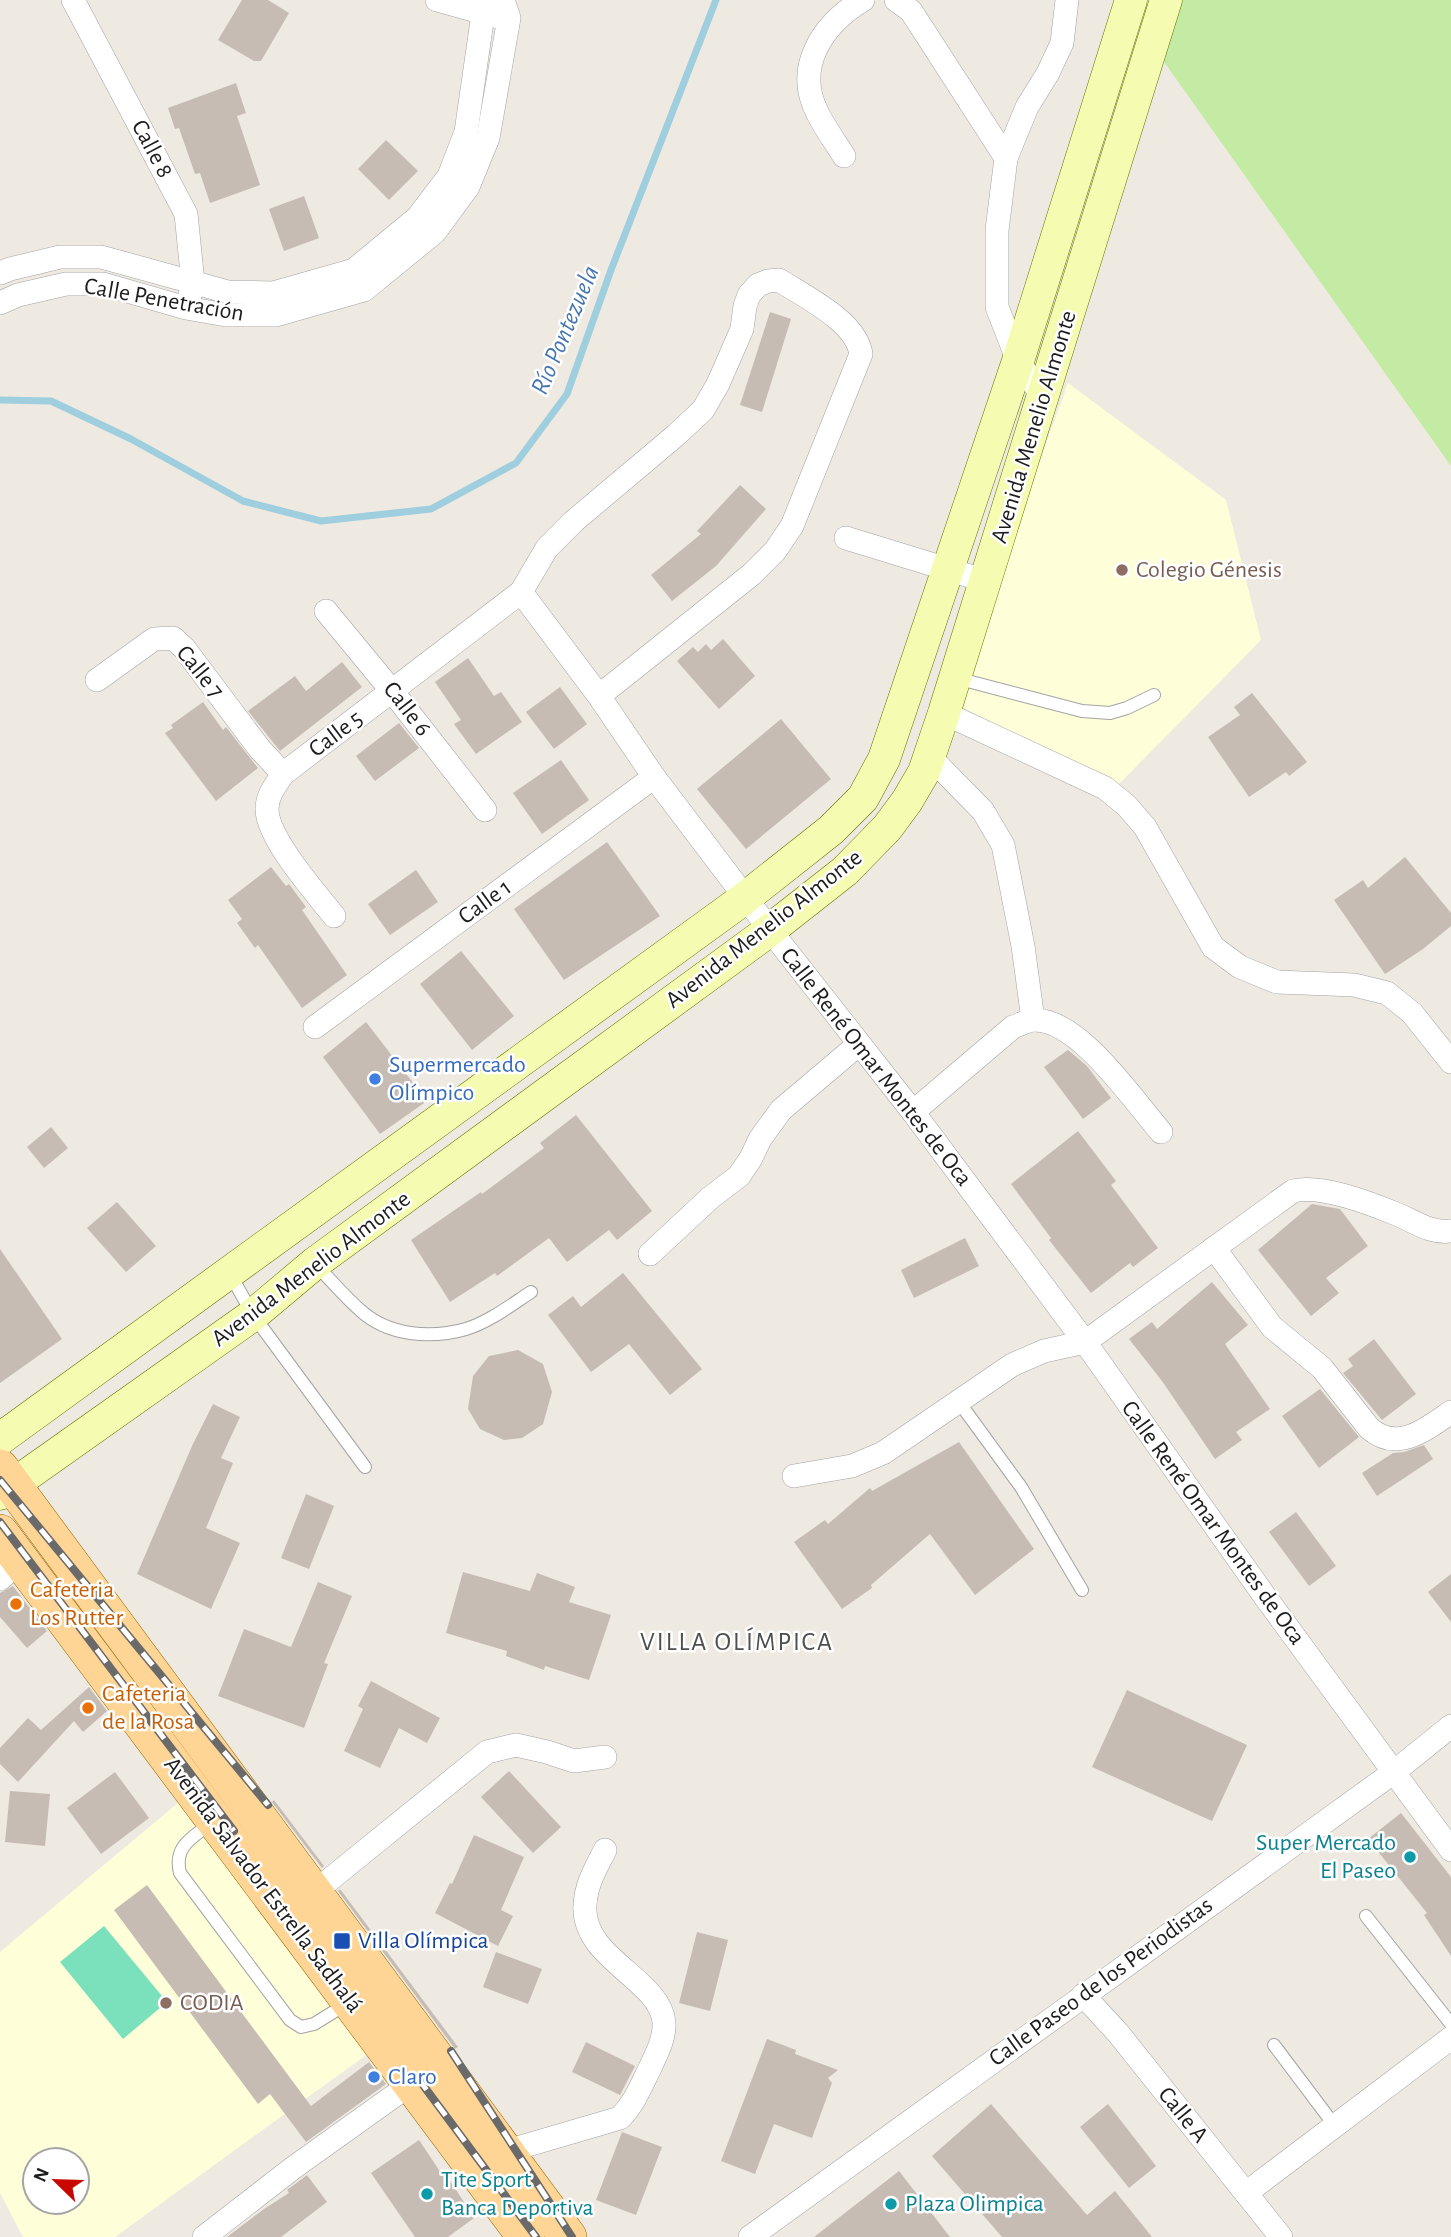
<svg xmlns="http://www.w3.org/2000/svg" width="1451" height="2237" viewBox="0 0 1451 2237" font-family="'Alegreya Sans',sans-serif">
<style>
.education{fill:#feffd9;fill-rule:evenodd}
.grass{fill:#c4eba4}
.pitch{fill:#7be1bd}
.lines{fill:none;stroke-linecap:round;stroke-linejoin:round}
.stream{stroke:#9fcede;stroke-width:7}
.building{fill:#c6bcb4}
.lane-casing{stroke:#a3a3a3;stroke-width:14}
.street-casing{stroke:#a3a3a3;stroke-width:24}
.secondary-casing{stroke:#657500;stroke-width:33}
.primary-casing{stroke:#946800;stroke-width:38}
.lane{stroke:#fff;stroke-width:12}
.street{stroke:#fff;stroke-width:23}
.secondary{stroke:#f5fcb1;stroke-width:32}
.primary{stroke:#ffd595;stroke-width:37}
.rail-casing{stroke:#6a6a6a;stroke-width:8}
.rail{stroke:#fff;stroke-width:5;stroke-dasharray:16;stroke-linecap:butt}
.education-dot{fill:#8d6e63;stroke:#fff;stroke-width:2.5}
.shop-dot{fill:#3f7fe0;stroke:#fff;stroke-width:2.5}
.food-dot{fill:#e8710a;stroke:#fff;stroke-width:2.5}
.culture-dot{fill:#0f9aa8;stroke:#fff;stroke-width:2.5}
.transit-dot{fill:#1a4fb4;stroke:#fff;stroke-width:2.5}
.labels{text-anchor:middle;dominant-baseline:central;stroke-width:5;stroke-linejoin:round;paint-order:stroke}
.street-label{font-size:24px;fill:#1c1c1c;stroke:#fff}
.education-label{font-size:24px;fill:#785e54;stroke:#fff;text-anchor:start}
.shop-label{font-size:24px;fill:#366cbe;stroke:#fff;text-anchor:start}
.food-label{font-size:24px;fill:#c56008;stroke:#fff;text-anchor:start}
.culture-label{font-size:24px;fill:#0d838f;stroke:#fff;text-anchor:start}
.transit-label{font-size:24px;fill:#164399;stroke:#fff;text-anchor:start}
.water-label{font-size:26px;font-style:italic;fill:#4576af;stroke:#fff}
.neighbourhood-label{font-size:26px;letter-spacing:2px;fill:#4f4f4f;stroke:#fff}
</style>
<rect width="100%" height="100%" fill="#eeeae1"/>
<!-- education -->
<g class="education">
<path d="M 1068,383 L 1226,500 L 1261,640 L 1113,790 L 953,702 Z"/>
<path d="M 185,1797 L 369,2053 L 115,2237 L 23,2237 L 0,2193 L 0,1952 ZM 35,2160 L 77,2160 L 77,2202 L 35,2202 Z"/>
</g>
<!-- grass -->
<path class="grass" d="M 1181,0 L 1451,0 L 1451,466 L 1162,59 Z"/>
<!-- pitch -->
<path class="pitch" d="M 104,1926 L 167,2002 L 123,2039 L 60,1962 Z"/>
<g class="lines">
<!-- stream -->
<path class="stream" d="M 0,400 L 51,401 L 131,439 L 243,501 L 321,521 L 431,509 L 516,463 L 567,394 L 611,270 L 716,0"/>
</g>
<!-- building -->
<g class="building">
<path d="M 242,0 L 268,0 L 289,13 L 261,61 L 254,61 L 218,40 Z"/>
<path d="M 236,83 L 246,113 L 237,116 L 260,185 L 210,203 L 200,173 L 195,174 L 179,128 L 175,129 L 168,108 Z"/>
<path d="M 386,140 L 418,171 L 389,200 L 358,169 Z"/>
<path d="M 304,196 L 319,238 L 284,251 L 269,209 Z"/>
<path d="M 770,312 L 791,319 L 762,412 L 740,405 Z"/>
<path d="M 740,485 L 766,509 L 716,566 L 672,601 L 651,575 L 701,534 L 697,531 Z"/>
<path d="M 723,639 L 755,676 L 719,709 L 677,661 L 693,647 L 698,652 L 706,644 L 711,650 Z"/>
<path d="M 468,658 L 494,696 L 501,692 L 522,722 L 476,754 L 454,724 L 461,720 L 435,682 Z"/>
<path d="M 342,662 L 362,687 L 280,751 L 248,711 L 295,676 L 306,691 Z"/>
<path d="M 560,687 L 587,724 L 554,749 L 526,712 Z"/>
<path d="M 1252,693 L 1307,762 L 1289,776 L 1286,772 L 1249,797 L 1208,737 L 1240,715 L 1234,707 Z"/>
<path d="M 203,702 L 223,730 L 226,727 L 258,768 L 216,801 L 165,733 L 173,728 L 171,725 Z"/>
<path d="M 781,719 L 831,779 L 746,849 L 697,789 Z"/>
<path d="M 399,723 L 419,748 L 375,781 L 356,756 Z"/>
<path d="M 561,760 L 589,800 L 542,834 L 513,793 Z"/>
<path d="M 607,842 L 660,916 L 564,980 L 514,909 Z"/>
<path d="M 1405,857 L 1451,913 L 1451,926 L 1423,949 L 1385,974 L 1334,900 L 1363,880 L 1368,888 Z"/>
<path d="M 271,867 L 286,886 L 289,884 L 306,907 L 302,910 L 347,975 L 302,1008 L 258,945 L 255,948 L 237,923 L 242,919 L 228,900 Z"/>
<path d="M 416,870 L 438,902 L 390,935 L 368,904 Z"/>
<path d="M 461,951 L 514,1016 L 472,1050 L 420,984 Z"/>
<path d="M 366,1022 L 427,1101 L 380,1134 L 323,1057 Z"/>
<path d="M 1068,1050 L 1087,1066 L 1111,1098 L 1083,1119 L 1044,1067 Z"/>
<path d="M 576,1115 L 652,1211 L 617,1240 L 609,1230 L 567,1262 L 549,1238 L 497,1276 L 495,1273 L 450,1302 L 411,1240 L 481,1192 L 482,1194 L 544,1148 L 540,1143 Z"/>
<path d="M 51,1127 L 68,1148 L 44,1168 L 27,1147 Z"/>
<path d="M 1078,1131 L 1116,1181 L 1111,1185 L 1158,1248 L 1133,1267 L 1130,1263 L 1091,1293 L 1049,1240 L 1051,1238 L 1011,1184 Z"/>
<path d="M 117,1202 L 156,1246 L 126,1272 L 87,1228 Z"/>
<path d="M 1312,1204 L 1340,1209 L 1368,1246 L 1326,1278 L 1339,1293 L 1311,1316 L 1258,1250 Z"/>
<path d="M 965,1238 L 979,1266 L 914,1298 L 901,1270 Z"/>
<path d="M 0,1249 L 62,1339 L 0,1383 Z"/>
<path d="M 623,1273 L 702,1369 L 670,1395 L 629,1344 L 591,1372 L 548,1315 L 573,1296 L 581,1307 Z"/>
<path d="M 1212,1282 L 1248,1325 L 1225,1344 L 1270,1409 L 1236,1432 L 1242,1440 L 1215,1459 L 1162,1381 L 1129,1339 L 1152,1322 L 1157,1329 Z"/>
<path d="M 1374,1339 L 1416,1394 L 1382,1420 L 1343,1373 L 1353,1366 L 1348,1359 Z"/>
<path d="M 518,1350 L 543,1364 L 552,1392 L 543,1424 L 522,1438 L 504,1440 L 480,1429 L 468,1409 L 473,1376 L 489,1356 Z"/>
<path d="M 1320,1389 L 1359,1437 L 1319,1468 L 1282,1416 Z"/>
<path d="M 213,1404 L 240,1417 L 221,1458 L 233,1463 L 206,1528 L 240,1543 L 211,1609 L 137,1574 L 192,1446 Z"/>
<path d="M 959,1442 L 1034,1549 L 975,1595 L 930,1534 L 871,1585 L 872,1588 L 842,1609 L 794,1542 L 825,1520 L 828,1524 L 870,1488 L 872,1491 Z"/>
<path d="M 1424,1445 L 1433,1459 L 1377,1496 L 1362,1473 L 1393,1453 L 1404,1452 Z"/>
<path d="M 306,1494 L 334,1506 L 309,1569 L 281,1558 Z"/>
<path d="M 1296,1512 L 1336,1566 L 1309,1586 L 1269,1532 Z"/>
<path d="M 463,1572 L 530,1591 L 537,1573 L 575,1587 L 569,1602 L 611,1615 L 589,1680 L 545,1666 L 544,1670 L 506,1656 L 507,1651 L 446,1633 Z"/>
<path d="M 1451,1574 L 1451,1622 L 1428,1592 Z"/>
<path d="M 318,1582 L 352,1596 L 324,1663 L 328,1664 L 304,1728 L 218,1696 L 244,1629 L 291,1647 Z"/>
<path d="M 13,1586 L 47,1631 L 27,1648 L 0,1617 L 0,1593 Z"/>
<path d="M 371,1681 L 440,1718 L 427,1743 L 399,1728 L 380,1768 L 344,1751 L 363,1709 L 358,1706 Z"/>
<path d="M 89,1687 L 107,1711 L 83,1732 L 74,1721 L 18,1782 L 0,1764 L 0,1748 L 28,1718 L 41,1730 Z"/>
<path d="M 1127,1690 L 1247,1745 L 1212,1821 L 1092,1767 Z"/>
<path d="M 509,1771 L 561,1827 L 533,1853 L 481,1797 Z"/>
<path d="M 115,1772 L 149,1818 L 101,1854 L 67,1808 Z"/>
<path d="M 10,1791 L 50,1794 L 45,1846 L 5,1842 Z"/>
<path d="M 274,1800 L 324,1866 L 322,1868 L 272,1802 Z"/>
<path d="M 1401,1813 L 1451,1877 L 1451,1956 L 1424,1915 L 1427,1913 L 1368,1839 Z"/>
<path d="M 474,1835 L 524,1857 L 501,1910 L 513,1916 L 498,1946 L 435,1913 L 450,1883 L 452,1884 Z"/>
<path d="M 147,1885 L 311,2106 L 369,2062 L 386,2084 L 306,2142 L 270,2094 L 258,2104 L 114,1910 Z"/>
<path d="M 340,1889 L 458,2047 L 455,2049 L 338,1891 Z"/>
<path d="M 697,1932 L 728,1940 L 710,2011 L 679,2003 Z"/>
<path d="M 496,1952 L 542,1969 L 528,2004 L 483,1987 Z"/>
<path d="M 767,2039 L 796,2050 L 795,2054 L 838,2070 L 828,2078 L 832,2083 L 812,2138 L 774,2124 L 755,2174 L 721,2161 Z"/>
<path d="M 586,2042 L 635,2066 L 620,2095 L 572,2072 Z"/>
<path d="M 991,2104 L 1087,2215 L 1115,2191 L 1152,2237 L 1002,2237 L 932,2156 Z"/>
<path d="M 1108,2104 L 1156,2166 L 1129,2188 L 1080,2127 Z"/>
<path d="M 622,2132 L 662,2147 L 636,2215 L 596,2200 Z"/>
<path d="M 419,2140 L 441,2173 L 443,2171 L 453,2185 L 474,2218 L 448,2237 L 415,2237 L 371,2173 Z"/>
<path d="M 899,2171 L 950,2237 L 814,2237 Z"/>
<path d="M 307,2175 L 327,2202 L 281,2237 L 227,2237 L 264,2209 L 289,2193 L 287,2190 Z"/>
</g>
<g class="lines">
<defs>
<g id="lane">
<path d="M 956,678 L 1082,711 L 1110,713 L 1127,708 L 1154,695"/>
<path d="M 315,1264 C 330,1279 344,1296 360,1310 C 388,1336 431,1339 466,1329 C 489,1322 511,1305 531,1292"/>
<path d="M 229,1272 L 253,1315 L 365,1467"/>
<path d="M 959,1402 L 1021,1487 L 1082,1590"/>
<path d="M 214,1821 C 194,1837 173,1845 180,1873 L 290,2020 L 301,2027 L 314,2024 L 348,2003"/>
<path d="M 1366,1916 L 1451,2024"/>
<path d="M 1274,2045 L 1335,2126"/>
</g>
<g id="street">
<path d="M 73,0 L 186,214 L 193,283 L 190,295"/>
<path d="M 437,0 L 498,17"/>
<path d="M 896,0 L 911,11 L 1006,158 L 997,230 L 997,307 L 1018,361 L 1043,397"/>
<path d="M 844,156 C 835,142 825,128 818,114 C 793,67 823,24 863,0"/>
<path d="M 1006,158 L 1027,107 L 1048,73 L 1062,43 L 1067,0"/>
<path d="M 0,273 L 10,269 L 60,257 L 101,257 L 228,292 L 273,293 L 354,270 L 418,217 L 449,176 L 466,132 L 483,14 L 490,0"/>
<path d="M 0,303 L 18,295 L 66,284 L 103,284 L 186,308 L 226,315 L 276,315 L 364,290 L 435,232 L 468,187 L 488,138 L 509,18 L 503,0"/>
<path d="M 846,538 L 986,581"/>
<path d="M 326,611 L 392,691 L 485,810"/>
<path d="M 97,680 L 154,639 L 173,638 L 184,648 L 259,748 L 283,774"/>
<path d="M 599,696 L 752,574 L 775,551 L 792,526 L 861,354 C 856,321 805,297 779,280 L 768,281 L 758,285 L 749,295 L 745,306 L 742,329 L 718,384 L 703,410 L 675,436 L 574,521 L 547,548 L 521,592 L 599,696 L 654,777 L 770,930 L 913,1112 L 1085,1342 L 1266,1598 L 1451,1850"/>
<path d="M 944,713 L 1105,788 L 1127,806 L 1145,827 L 1213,947 L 1240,967 L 1277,982 L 1354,985 L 1387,993 L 1412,1013 L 1451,1062"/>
<path d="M 929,756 L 983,811 L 1003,845 L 1023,946 L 1033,1020"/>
<path d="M 334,916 C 315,892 267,838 267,809 C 267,795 276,785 283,774 L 521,592"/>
<path d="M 315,1027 L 654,777"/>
<path d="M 913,1112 L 1013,1027 C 1019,1025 1028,1020 1034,1020 C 1079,1019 1133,1100 1161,1132"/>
<path d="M 1214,1248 L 1272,1327 L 1322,1368 L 1369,1428 C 1397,1453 1425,1430 1451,1412"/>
<path d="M 650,1254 L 710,1198 L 739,1176 L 751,1158 L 760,1139 L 781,1110 L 859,1044"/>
<path d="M 794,1476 L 852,1466 L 883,1453 L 1012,1365 L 1044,1351 L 1085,1342 L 1293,1191 C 1320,1184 1367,1202 1394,1213 C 1412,1220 1430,1234 1451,1231"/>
<path d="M 0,1579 L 20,1561"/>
<path d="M 312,1891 L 328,1881 L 487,1752 L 516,1745 L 547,1752 L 574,1761 L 605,1757"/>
<path d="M 1083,1995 L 1118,2033 L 1281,2237"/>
<path d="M 504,2152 L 620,2118 C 634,2104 641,2086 650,2068 C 657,2053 665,2038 664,2022 C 660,1979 581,1958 585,1905 C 586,1884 596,1868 605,1850"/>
<path d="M 1246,2193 L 1451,2038"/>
<path d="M 204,2237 L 293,2168 L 412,2083"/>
<path d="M 750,2237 L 1394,1772 L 1451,1726"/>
</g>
<g id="secondary">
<path d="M 0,1439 L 745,898 L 831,830 L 863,798 L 884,759 L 1018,361 L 1131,0"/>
<path d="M 0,1494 L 253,1315 L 315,1263 L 770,930 L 845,871 L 887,828 L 907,801 L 924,772 L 944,713 L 1166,0"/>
</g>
<g id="primary">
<path d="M 0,1468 L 568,2237"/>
<path d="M 0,1533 L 526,2237"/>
</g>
</defs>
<!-- lane casing -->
<use href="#lane" class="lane-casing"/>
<!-- street casing -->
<use href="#street" class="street-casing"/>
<!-- secondary casing -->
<use href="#secondary" class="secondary-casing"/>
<!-- primary casing -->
<use href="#primary" class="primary-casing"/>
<!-- lane -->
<use href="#lane" class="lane"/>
<!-- street -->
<use href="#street" class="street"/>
<!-- secondary -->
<use href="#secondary" class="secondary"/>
<!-- primary -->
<use href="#primary" class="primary"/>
<defs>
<g id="rail">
<path d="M 0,1480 L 268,1805"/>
<path d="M 0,1522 L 234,1831"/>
<path d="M 451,2051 L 572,2237"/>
<path d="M 417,2077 L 536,2237"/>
</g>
</defs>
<!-- rail casing -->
<use href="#rail" class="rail-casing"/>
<!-- rail -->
<use href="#rail" class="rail"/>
</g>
<!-- markers -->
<g class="education-dot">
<circle cx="1122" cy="570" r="7"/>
<circle cx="166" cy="2003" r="7"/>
</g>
<g class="shop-dot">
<circle cx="375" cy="1079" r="7"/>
<circle cx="374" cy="2077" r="7"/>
</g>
<g class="food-dot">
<circle cx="16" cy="1604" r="7"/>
<circle cx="88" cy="1708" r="7"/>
</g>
<g class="culture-dot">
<circle cx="1410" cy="1857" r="7"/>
<circle cx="427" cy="2194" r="7"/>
<circle cx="891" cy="2204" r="7"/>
</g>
<rect class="transit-dot" x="333" y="1932" width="18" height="18" rx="3.5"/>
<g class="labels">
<!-- street labels -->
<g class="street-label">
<text transform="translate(152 149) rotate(62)">Calle 8</text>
<text transform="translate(164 300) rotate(10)">Calle Penetración</text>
<text transform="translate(1034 427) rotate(-73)">Avenida Menelio Almonte</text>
<text transform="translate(200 672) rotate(51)">Calle 7</text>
<text transform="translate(407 709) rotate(52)">Calle 6</text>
<text transform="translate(336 734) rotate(-37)">Calle 5</text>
<text transform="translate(485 902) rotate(-36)">Calle 1</text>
<text transform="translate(764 929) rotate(-38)">Avenida Menelio Almonte</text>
<text transform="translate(876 1067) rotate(52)">Calle René Omar Montes de Oca</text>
<text transform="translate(311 1269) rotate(-37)">Avenida Menelio Almonte</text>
<text transform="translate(1213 1523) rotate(54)">Calle René Omar Montes de Oca</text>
<text transform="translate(263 1885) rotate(53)">Avenida Salvador Estrella Sadhalá</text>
<text transform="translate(1101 1982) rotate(-36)">Calle Paseo de los Periodistas</text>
<text transform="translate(1183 2115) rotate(51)">Calle A</text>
</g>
<!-- education labels -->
<g class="education-label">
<text x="1136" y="570">Colegio Génesis</text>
<text x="180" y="2003">CODIA</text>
</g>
<!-- shop labels -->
<g class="shop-label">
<text x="389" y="1065">Supermercado<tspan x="389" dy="28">Olímpico</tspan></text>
<text x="388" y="2077">Claro</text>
</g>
<!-- food labels -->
<g class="food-label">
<text x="30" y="1590">Cafeteria<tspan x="30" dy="28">Los Rutter</tspan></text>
<text x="102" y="1694">Cafeteria<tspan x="102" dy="28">de la Rosa</tspan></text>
</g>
<!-- culture labels -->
<g class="culture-label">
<text x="1396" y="1843" text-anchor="end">Super Mercado<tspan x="1396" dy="28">El Paseo</tspan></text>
<text x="441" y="2180">Tite Sport<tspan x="441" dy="28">Banca Deportiva</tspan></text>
<text x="905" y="2204">Plaza Olimpica</text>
</g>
<!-- transit labels -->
<g class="transit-label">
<text x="358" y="1941">Villa Olímpica</text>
</g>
<!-- water labels -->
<g class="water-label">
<text transform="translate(565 330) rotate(-67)">Río Pontezuela</text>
</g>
<!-- neighbourhood labels -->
<g class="neighbourhood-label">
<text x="737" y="1642">VILLA OLÍMPICA</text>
</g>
</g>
<!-- north arrow -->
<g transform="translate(56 2181) rotate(293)"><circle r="33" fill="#ffffff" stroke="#a4a4a4" stroke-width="2"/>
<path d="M0-5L12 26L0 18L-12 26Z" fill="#c80700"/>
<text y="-10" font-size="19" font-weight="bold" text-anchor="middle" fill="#1c1c1c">N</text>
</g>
</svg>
